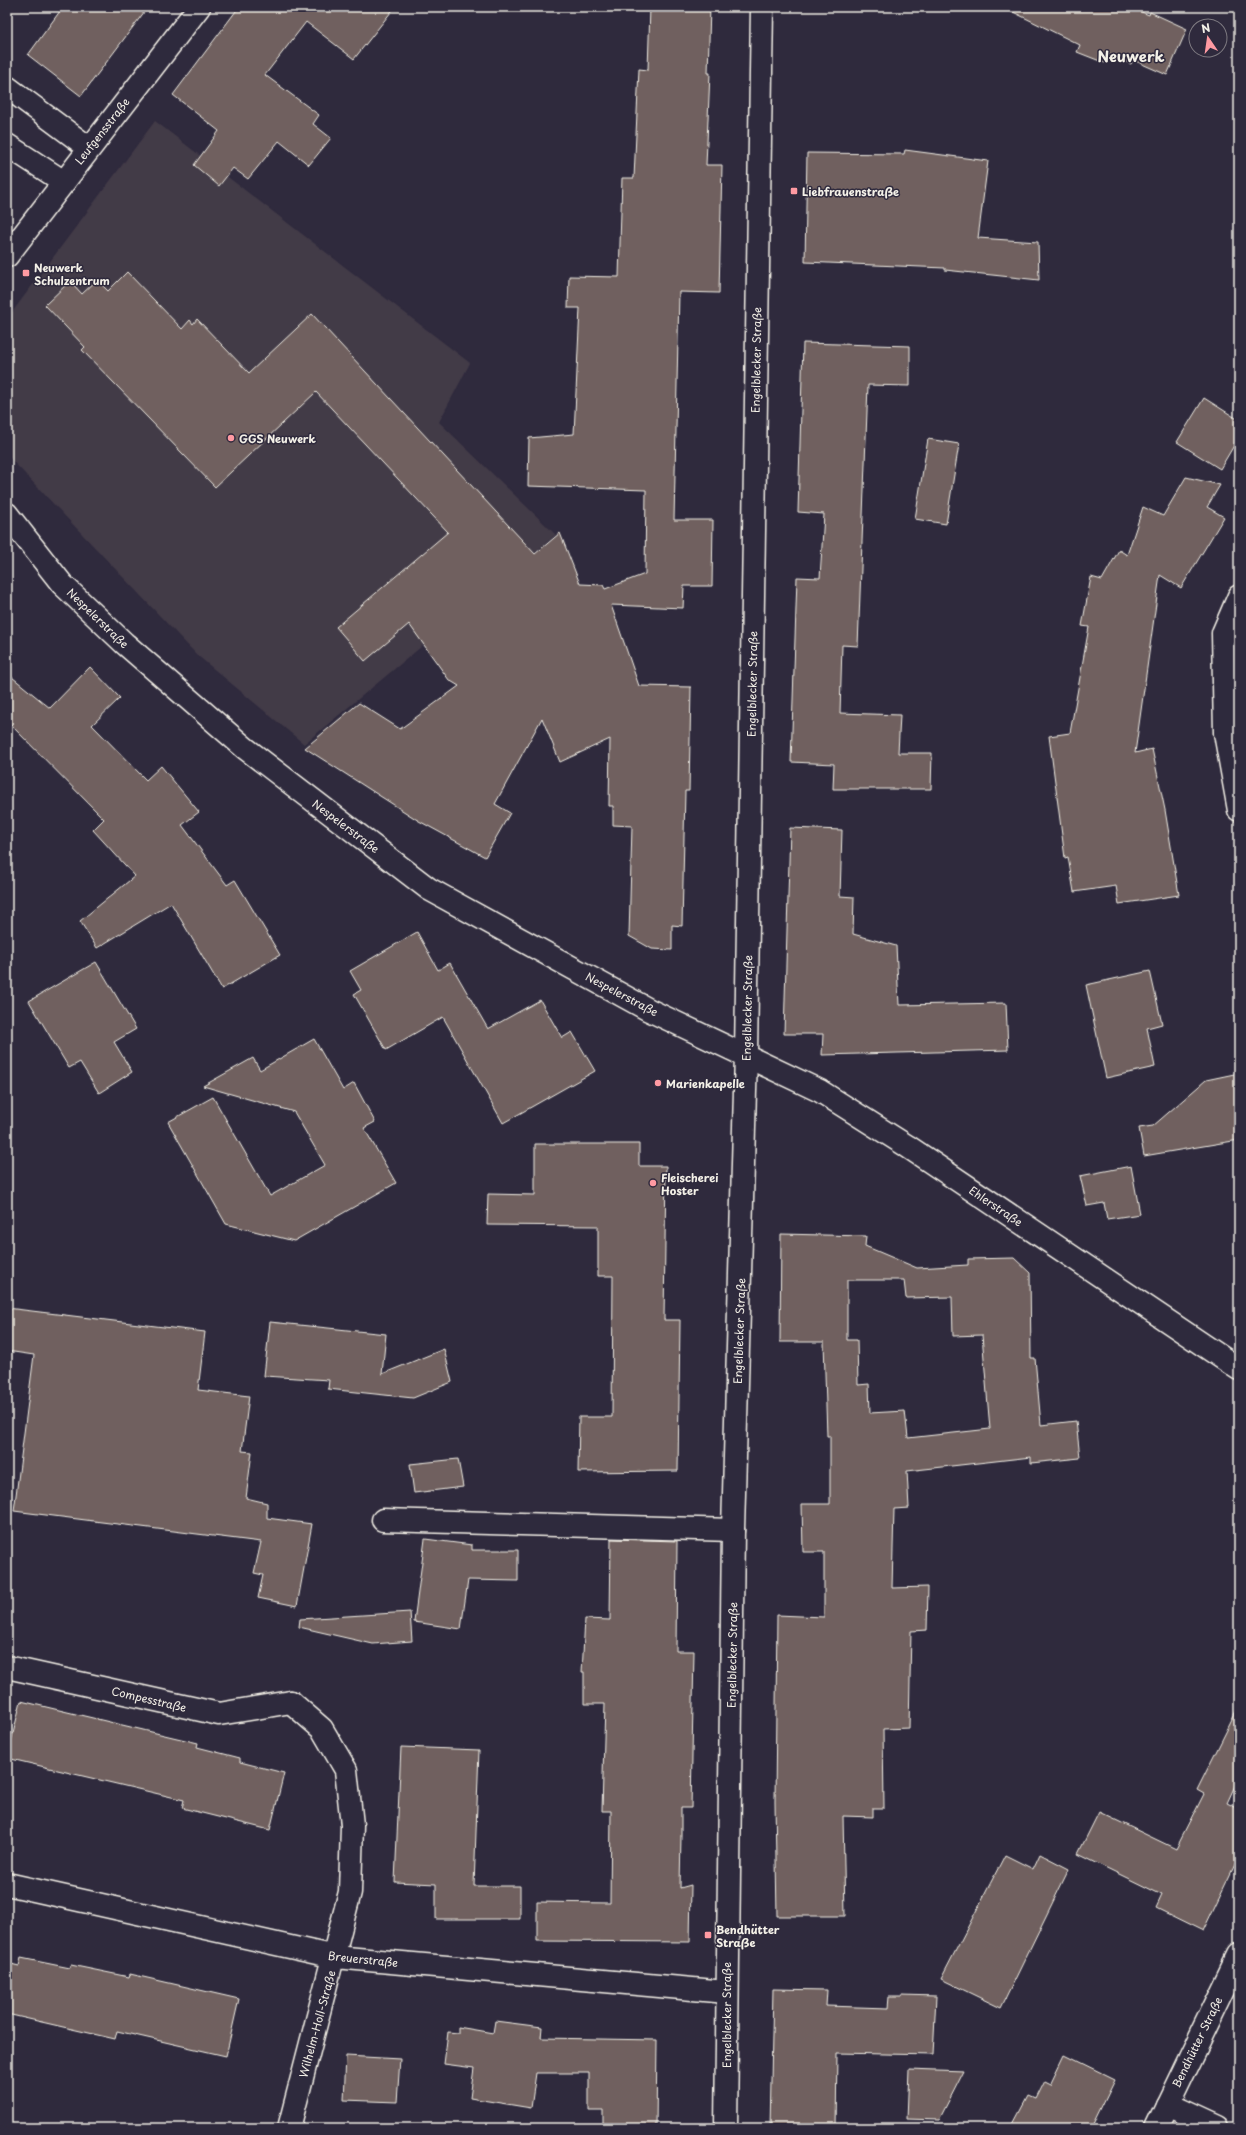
<svg xmlns="http://www.w3.org/2000/svg" width="1246" height="2135" viewBox="0 0 1246 2135" font-family="'Playpen Sans',sans-serif">
<style>
.built{fill:#423a47}
.building{fill:#70615e;stroke:#f4f1e8;fill-rule:evenodd}
.lines{fill:none;stroke-linecap:round;stroke-linejoin:round}
.service-casing{stroke:#f4f1e8;stroke-width:25}
.minor-casing{stroke:#f4f1e8;stroke-width:25}
.tertiary-casing{stroke:#f4f1e8;stroke-width:25}
.service{stroke:#2f2a3d;stroke-width:22}
.minor{stroke:#2f2a3d;stroke-width:22}
.tertiary{stroke:#2f2a3d;stroke-width:22}
.poi-dot{fill:#ff9aa2;stroke:#2f2a3d;stroke-width:1.5}
.labels{text-anchor:middle;dominant-baseline:central;stroke-width:3;stroke-linejoin:round;paint-order:stroke}
.street-label{font-size:11px;fill:#f4f1e8;stroke:#2f2a3d}
.poi-label{font-size:11px;font-weight:bold;fill:#f4f1e8;stroke:#2f2a3d;text-anchor:start}
.district-label{font-size:15px;font-weight:bold;fill:#f4f1e8;stroke:#2f2a3d}
</style>
<rect width="100%" height="100%" fill="#2f2a3d"/>
<filter id="ink" filterUnits="userSpaceOnUse"><feTurbulence type="fractalNoise" baseFrequency=".025" numOctaves="2"/><feDisplacementMap in="SourceGraphic" scale="8" xChannelSelector="R" yChannelSelector="G"/><feConvolveMatrix kernelMatrix="1 2 1 2 8 2 1 2 1" color-interpolation-filters="sRGB"/></filter>
<g filter="url(#ink)">
<!-- built -->
<path class="built" d="M 155,121 L 470,363 L 439,422 L 556,535 L 304,744 L 197,655 L 7,455 L 7,319 Z"/>
<!-- building -->
<g class="building">
<path d="M 63,7 L 148,7 L 81,96 L 28,55 Z"/>
<path d="M 239,7 L 395,7 L 354,59 L 306,22 L 265,75 L 319,115 L 313,124 L 331,138 L 309,165 L 279,141 L 248,179 L 233,168 L 219,186 L 194,165 L 219,131 L 173,95 Z"/>
<path d="M 650,7 L 710,7 L 708,73 L 710,73 L 706,165 L 722,165 L 719,293 L 679,292 L 674,520 L 713,520 L 712,586 L 684,586 L 683,608 L 611,605 L 639,686 L 691,687 L 689,791 L 685,791 L 682,926 L 672,925 L 672,950 L 652,949 L 629,936 L 632,826 L 613,825 L 613,806 L 609,806 L 610,739 L 560,762 L 542,718 L 495,804 L 510,813 L 485,857 L 419,821 L 305,748 L 359,703 L 400,729 L 459,686 L 449,680 L 409,624 L 365,661 L 336,627 L 448,532 L 316,392 L 215,487 L 82,350 L 85,347 L 45,305 L 70,281 L 82,294 L 97,280 L 108,291 L 127,272 L 182,329 L 190,320 L 193,324 L 197,319 L 249,373 L 312,314 L 535,554 L 560,533 L 580,584 L 603,585 L 605,589 L 645,574 L 646,490 L 528,486 L 529,438 L 574,434 L 580,308 L 568,308 L 569,276 L 619,277 L 622,178 L 634,178 L 639,69 L 648,70 Z"/>
<path d="M 1003,7 L 1129,7 L 1149,15 L 1150,12 L 1187,29 L 1167,75 L 1133,60 L 1131,64 L 1109,54 L 1105,63 L 1077,52 L 1080,45 Z"/>
<path d="M 905,150 L 988,161 L 978,238 L 1038,242 L 1039,280 L 945,270 L 945,268 L 805,262 L 807,153 L 904,154 Z"/>
<path d="M 803,343 L 910,346 L 910,386 L 868,385 L 858,646 L 842,645 L 840,713 L 900,715 L 898,753 L 932,753 L 931,789 L 833,789 L 834,764 L 791,762 L 797,577 L 820,578 L 824,514 L 798,512 Z"/>
<path d="M 1204,398 L 1239,420 L 1239,437 L 1220,469 L 1177,442 Z"/>
<path d="M 928,439 L 959,444 L 946,524 L 915,519 Z"/>
<path d="M 1186,477 L 1220,485 L 1207,507 L 1224,517 L 1181,588 L 1160,575 L 1135,753 L 1152,749 L 1165,810 L 1179,895 L 1119,904 L 1116,886 L 1074,892 L 1068,857 L 1065,858 L 1049,736 L 1070,733 L 1089,627 L 1082,626 L 1091,577 L 1102,580 L 1119,550 L 1127,555 L 1143,507 L 1163,516 Z"/>
<path d="M 90,667 L 120,698 L 92,725 L 146,780 L 161,766 L 199,812 L 182,825 L 227,885 L 235,880 L 280,955 L 222,989 L 171,903 L 97,948 L 80,921 L 135,876 L 93,830 L 104,819 L 7,721 L 7,673 L 50,708 Z"/>
<path d="M 790,828 L 842,830 L 840,896 L 854,897 L 853,934 L 896,946 L 899,1005 L 1006,1003 L 1008,1050 L 822,1055 L 823,1034 L 784,1034 Z"/>
<path d="M 417,932 L 438,970 L 450,963 L 488,1029 L 540,1000 L 562,1038 L 572,1032 L 595,1071 L 503,1123 L 443,1017 L 386,1050 L 354,994 L 361,990 L 350,971 Z"/>
<path d="M 96,962 L 136,1029 L 114,1042 L 132,1072 L 99,1093 L 80,1062 L 69,1068 L 29,1001 Z"/>
<path d="M 1150,971 L 1162,1024 L 1147,1028 L 1155,1067 L 1106,1078 L 1086,985 Z"/>
<path d="M 314,1039 L 343,1090 L 354,1083 L 375,1122 L 364,1128 L 396,1183 L 294,1241 L 226,1224 L 168,1122 L 213,1097 L 270,1196 L 325,1165 L 294,1112 L 203,1086 L 253,1058 L 260,1070 Z"/>
<path d="M 1239,1073 L 1239,1140 L 1144,1156 L 1139,1128 L 1153,1126 L 1206,1080 Z"/>
<path d="M 535,1144 L 639,1144 L 639,1166 L 666,1166 L 664,1320 L 680,1320 L 678,1471 L 578,1472 L 579,1417 L 612,1417 L 613,1276 L 598,1276 L 598,1226 L 487,1225 L 488,1194 L 535,1195 Z"/>
<path d="M 1131,1166 L 1140,1214 L 1107,1219 L 1104,1203 L 1087,1206 L 1080,1176 Z"/>
<path d="M 781,1234 L 866,1236 L 865,1246 L 917,1268 L 968,1265 L 968,1259 L 1014,1258 L 1030,1273 L 1031,1358 L 1035,1358 L 1041,1425 L 1076,1421 L 1080,1458 L 1031,1463 L 1031,1457 L 907,1471 L 909,1508 L 894,1509 L 892,1588 L 928,1587 L 927,1630 L 911,1631 L 909,1728 L 883,1729 L 884,1808 L 873,1808 L 873,1817 L 843,1816 L 845,1916 L 777,1916 L 775,1802 L 777,1615 L 824,1617 L 824,1552 L 803,1552 L 802,1504 L 830,1504 L 830,1436 L 827,1436 L 824,1342 L 780,1342 ZM 847,1280 L 904,1280 L 906,1298 L 952,1297 L 953,1336 L 982,1335 L 990,1429 L 908,1438 L 905,1411 L 870,1413 L 869,1384 L 858,1385 L 857,1340 L 847,1340 Z"/>
<path d="M 7,1308 L 205,1332 L 198,1390 L 249,1396 L 242,1451 L 252,1452 L 246,1498 L 267,1503 L 267,1518 L 312,1524 L 297,1606 L 258,1598 L 263,1575 L 254,1573 L 261,1542 L 14,1511 L 34,1355 L 7,1351 Z"/>
<path d="M 270,1322 L 386,1334 L 382,1374 L 444,1349 L 452,1382 L 413,1398 L 328,1389 L 329,1380 L 264,1376 Z"/>
<path d="M 458,1459 L 463,1487 L 414,1493 L 410,1464 Z"/>
<path d="M 425,1539 L 472,1545 L 472,1550 L 518,1550 L 518,1581 L 468,1580 L 461,1629 L 414,1622 Z"/>
<path d="M 611,1539 L 677,1541 L 676,1651 L 694,1651 L 691,1808 L 681,1808 L 681,1835 L 680,1888 L 691,1885 L 690,1942 L 537,1941 L 537,1902 L 610,1903 L 611,1811 L 602,1811 L 605,1704 L 584,1704 L 584,1672 L 582,1672 L 585,1619 L 610,1620 Z"/>
<path d="M 410,1612 L 412,1641 L 373,1644 L 299,1627 L 300,1619 Z"/>
<path d="M 21,1701 L 198,1743 L 197,1747 L 240,1758 L 240,1762 L 284,1773 L 270,1830 L 182,1808 L 184,1800 L 7,1758 Z"/>
<path d="M 1239,1706 L 1239,1777 L 1227,1803 L 1239,1809 L 1239,1856 L 1203,1931 L 1156,1908 L 1162,1895 L 1078,1854 L 1099,1812 L 1176,1849 L 1204,1794 L 1197,1790 Z"/>
<path d="M 401,1747 L 479,1750 L 474,1886 L 520,1886 L 520,1919 L 436,1919 L 436,1884 L 395,1882 Z"/>
<path d="M 1040,1854 L 1069,1869 L 1001,2008 L 941,1979 L 1005,1855 L 1033,1869 Z"/>
<path d="M 21,1958 L 70,1968 L 71,1965 L 129,1977 L 130,1974 L 239,1999 L 226,2056 L 117,2031 L 115,2039 L 7,2014 L 7,1963 L 19,1966 Z"/>
<path d="M 773,1989 L 827,1990 L 826,2006 L 888,2008 L 889,1997 L 902,1997 L 902,1995 L 936,1996 L 933,2055 L 837,2053 L 836,2128 L 770,2128 Z"/>
<path d="M 495,2021 L 542,2027 L 541,2038 L 657,2040 L 656,2128 L 603,2128 L 603,2111 L 589,2111 L 589,2073 L 536,2073 L 531,2108 L 470,2098 L 474,2068 L 444,2064 L 448,2032 L 458,2033 L 458,2027 L 493,2033 Z"/>
<path d="M 1064,2055 L 1115,2080 L 1092,2127 L 1095,2128 L 1011,2128 L 1028,2096 L 1035,2099 L 1044,2081 L 1050,2084 Z"/>
<path d="M 346,2056 L 400,2059 L 397,2102 L 344,2100 Z"/>
<path d="M 909,2069 L 964,2071 L 939,2120 L 907,2119 Z"/>
</g>
<g class="lines">
<defs>
<g id="service">
<path d="M 7,87 L 89,148"/>
<path d="M 7,145 L 64,182"/>
<path d="M 383,1520 L 733,1530"/>
<path d="M 7,1667 L 219,1714 L 291,1702"/>
</g>
<g id="minor">
<path d="M 7,256 L 199,7"/>
<path d="M 7,514 L 62,584 L 124,643 L 245,748 L 429,889 L 649,1010 L 820,1091 L 907,1146 L 1239,1369"/>
<path d="M 1239,596 L 1223,633 L 1225,733 L 1239,810"/>
<path d="M 7,1884 L 335,1957 L 726,1992"/>
<path d="M 1167,2105 L 1217,2128"/>
<path d="M 289,2128 L 350,1892 L 352,1825 L 346,1770 L 322,1729 L 291,1702"/>
<path d="M 1156,2128 L 1239,1956"/>
</g>
<path id="tertiary" d="M 726,2128 L 733,1530 L 746,1054 L 762,7"/>
</defs>
<!-- service casing -->
<use href="#service" class="service-casing"/>
<!-- minor casing -->
<use href="#minor" class="minor-casing"/>
<!-- tertiary casing -->
<use href="#tertiary" class="tertiary-casing"/>
<!-- service -->
<use href="#service" class="service"/>
<!-- minor -->
<use href="#minor" class="minor"/>
<!-- tertiary -->
<use href="#tertiary" class="tertiary"/>
</g>
</g>
<!-- markers -->
<g class="poi-dot">
<rect x="790" y="187" width="8" height="8" rx="2"/>
<rect x="22" y="269" width="8" height="8" rx="2"/>
<circle cx="231" cy="438" r="4"/>
<circle cx="658" cy="1083" r="4"/>
<circle cx="653" cy="1183" r="4"/>
<rect x="704" y="1931" width="8" height="8" rx="2"/>
</g>
<g class="labels">
<!-- street labels -->
<g class="street-label">
<text transform="translate(102 131) rotate(-52)">Leufgensstraße</text>
<text transform="translate(756 360) rotate(-89)">Engelblecker Straße</text>
<text transform="translate(98 618) rotate(44)">Nespelerstraße</text>
<text transform="translate(752 684) rotate(-89)">Engelblecker Straße</text>
<text transform="translate(346 826) rotate(37)">Nespelerstraße</text>
<text transform="translate(622 994) rotate(28)">Nespelerstraße</text>
<text transform="translate(747 1008) rotate(-89)">Engelblecker Straße</text>
<text transform="translate(996 1206) rotate(34)">Ehlerstraße</text>
<text transform="translate(739 1331) rotate(-88)">Engelblecker Straße</text>
<text transform="translate(732 1655) rotate(-89)">Engelblecker Straße</text>
<text transform="translate(149 1699) rotate(13)">Compesstraße</text>
<text transform="translate(363 1959) rotate(6)">Breuerstraße</text>
<text transform="translate(726 2015) rotate(-90)">Engelblecker Straße</text>
<text transform="translate(317 2024) rotate(-75)">Wilhelm-Holl-Straße</text>
<text transform="translate(1197 2042) rotate(-64)">Bendhütter Straße</text>
</g>
<!-- poi labels -->
<g class="poi-label">
<text x="802" y="191">Liebfrauenstraße</text>
<text x="34" y="267">Neuwerk<tspan x="34" dy="13">Schulzentrum</tspan></text>
<text x="239" y="438">GGS Neuwerk</text>
<text x="666" y="1083">Marienkapelle</text>
<text x="661" y="1177">Fleischerei<tspan x="661" dy="13">Hoster</tspan></text>
<text x="716" y="1929">Bendhütter<tspan x="716" dy="13">Straße</tspan></text>
</g>
<!-- district labels -->
<g class="district-label">
<text x="1131" y="55">Neuwerk</text>
</g>
</g>
<!-- margin -->
<rect width="1246" height="2135" fill="none" stroke="#2f2a3d" stroke-width="24"/>
<rect x="12" y="12" width="1222" height="2111" fill="none" stroke="#f4f1e8" stroke-width="1.5" filter="url(#ink)"/>
<!-- north arrow -->
<g transform="translate(1208 38) rotate(347)"><circle r="19" fill="#2f2a3d" stroke="#7e7a81"/>
<path d="M0-3L7 15L0 10L-7 15Z" fill="#ff9aa2"/>
<text y="-6" font-size="11" font-weight="bold" text-anchor="middle" fill="#f4f1e8">N</text>
</g>
</svg>
